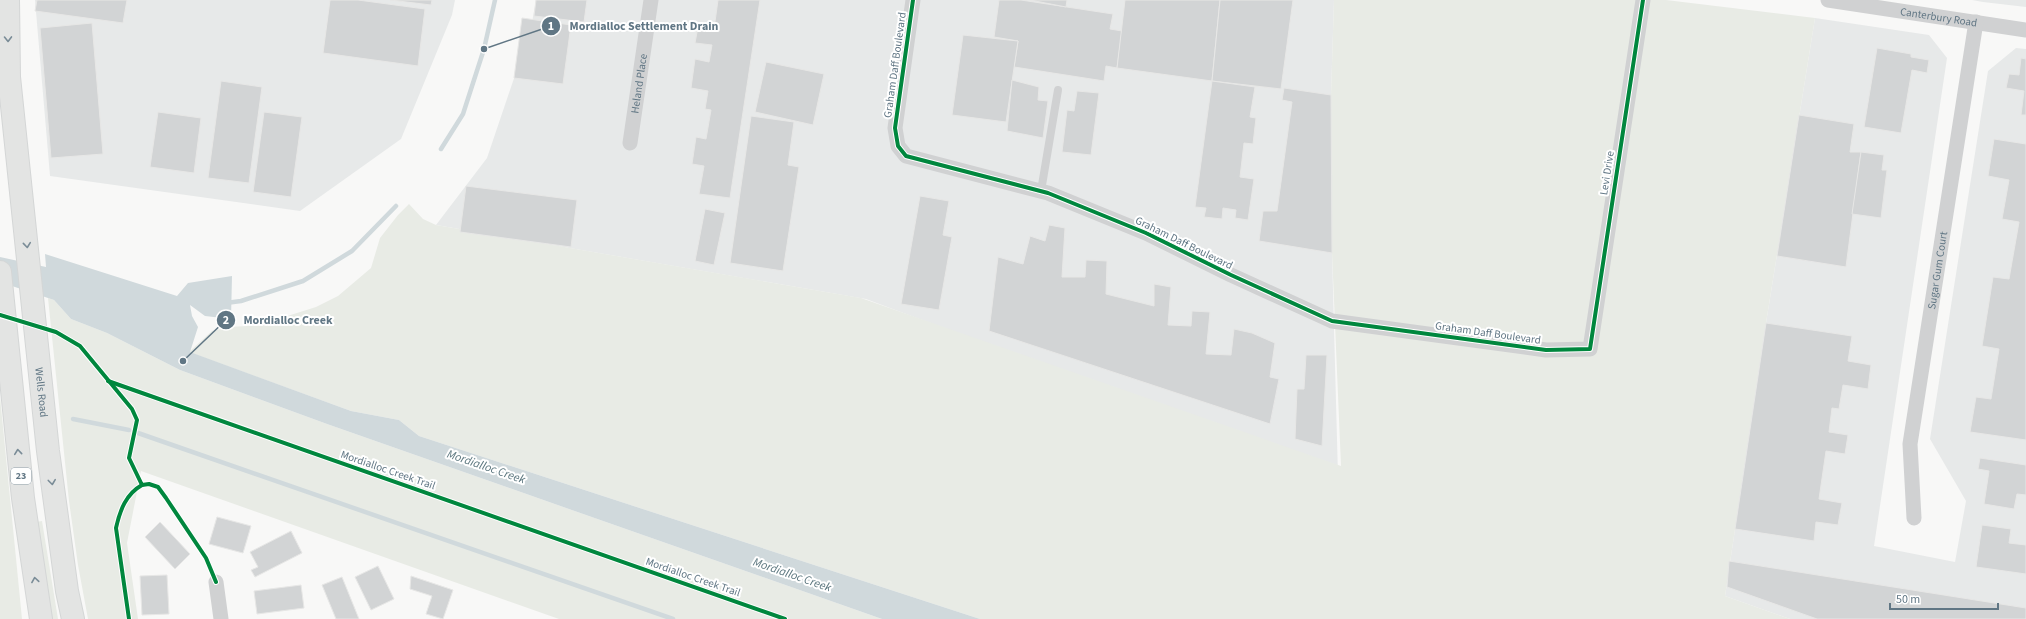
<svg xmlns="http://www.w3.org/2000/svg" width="2026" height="619" viewBox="0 0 2026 619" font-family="'Source Sans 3',sans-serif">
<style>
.built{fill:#e7e9e9}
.green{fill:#e8ebe5}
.water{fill:#d0d9dc}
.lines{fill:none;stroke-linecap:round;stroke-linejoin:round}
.stream{stroke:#d0d9dc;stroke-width:4.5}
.building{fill:#d2d4d5;stroke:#e7e7e6}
.primary-casing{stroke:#d4d6d6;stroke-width:24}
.service{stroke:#d0d1d2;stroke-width:8}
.minor{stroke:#d0d1d2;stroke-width:15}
.primary{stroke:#e3e4e3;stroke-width:22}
.cycleway-casing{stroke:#fff;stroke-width:6}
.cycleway{stroke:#00873e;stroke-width:4}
.oneway{stroke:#7a8c97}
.labels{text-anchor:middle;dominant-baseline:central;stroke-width:4;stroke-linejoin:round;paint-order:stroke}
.shield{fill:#fff;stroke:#909fa9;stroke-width:1}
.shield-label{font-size:10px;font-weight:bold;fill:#607684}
.street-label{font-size:11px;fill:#607684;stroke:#fff}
.water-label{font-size:12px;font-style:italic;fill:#5b767e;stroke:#fff}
.leader{fill:none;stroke:#607684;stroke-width:1.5}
.callout-dot{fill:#607684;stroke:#fff;stroke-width:1.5}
.mark-label{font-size:12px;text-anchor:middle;font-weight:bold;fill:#fff}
.callout-label{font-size:12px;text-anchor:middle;font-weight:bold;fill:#607684;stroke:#fff;stroke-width:4;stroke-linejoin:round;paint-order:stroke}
</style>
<rect width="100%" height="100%" fill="#f8f8f7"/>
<!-- built -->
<g class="built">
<path d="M 35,0 L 455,0 L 452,15 L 401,139 L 300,211 L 50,176 Z"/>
<path d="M 536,0 L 1334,0 L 1331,95 L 1332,253 L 1338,476 L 866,299 L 436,225 L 487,158 L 531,28 Z"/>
<path d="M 1972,0 L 2026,0 L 2026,7 L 1983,2 Z"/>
<path d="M 1815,18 L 1929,35 L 1947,58 L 1874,546 L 1955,562 L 1966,501 L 1930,439 L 1988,71 L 2016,48 L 2026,49 L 2026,619 L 1790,619 L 1725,596 L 1766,323 Z"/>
</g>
<!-- green -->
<g class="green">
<path d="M 1334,0 L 1666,0 L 1815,18 L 1766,323 L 1725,596 L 1790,619 L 980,619 L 419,436 L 399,420 L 351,411 L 189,352 L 212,331 L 229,327 L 266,325 L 281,318 L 316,307 L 338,296 L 371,268 L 380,238 L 398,215 L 409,204 L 423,219 L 436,225 L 861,298 L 1341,466 L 1332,253 L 1331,95 Z"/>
<path d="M 48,298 L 54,300 L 71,319 L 107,333 L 180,370 L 327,424 L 882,619 L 559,619 L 141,471 L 127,543 L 138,619 L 88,619 L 78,565 L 69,501 Z"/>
<path d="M 0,397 L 22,619 L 0,619 Z"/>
<path d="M 42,521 L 58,619 L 50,619 L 36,522 Z"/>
</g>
<!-- water -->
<path class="water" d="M 45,254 L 177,296 L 188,283 L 232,276 L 231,319 L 205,316 L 190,305 L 192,316 L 198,327 L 190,352 L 351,411 L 399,420 L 419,436 L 980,619 L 882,619 L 327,424 L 180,370 L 107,333 L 71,319 L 54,300 L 0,282 L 0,257 L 46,267 Z"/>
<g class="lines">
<!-- stream -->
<g class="stream">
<path d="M 441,149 L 463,114 L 484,49 L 495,0"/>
<path d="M 226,303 L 241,301 L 303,281 L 352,251 L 396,206"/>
<path d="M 73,419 L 129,430"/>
<path d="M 138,433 L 673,619"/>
</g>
</g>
<!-- building -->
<g class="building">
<path d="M 37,0 L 127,0 L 123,23 L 35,11 Z"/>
<path d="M 330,0 L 358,0 L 425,9 L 418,66 L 323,53 Z"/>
<path d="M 390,0 L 432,0 L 431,5 Z"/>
<path d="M 536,0 L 587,0 L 584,22 L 534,16 Z"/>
<path d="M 718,0 L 760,0 L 730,198 L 699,194 L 704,166 L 692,164 L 696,137 L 706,139 L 711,110 L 705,109 L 708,91 L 691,88 L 695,59 L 709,62 L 712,45 L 695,43 L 698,27 L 714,29 Z"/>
<path d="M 999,0 L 1021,0 L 1113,14 L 1110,29 L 1122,31 L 1117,68 L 1106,66 L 1104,81 L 1014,67 L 1018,41 L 994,37 Z"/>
<path d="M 1030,0 L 1067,0 L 1066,7 Z"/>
<path d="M 1125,0 L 1220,0 L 1212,81 L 1117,68 Z"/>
<path d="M 1220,0 L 1293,0 L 1281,89 L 1212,81 Z"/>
<path d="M 522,18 L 571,25 L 563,84 L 514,78 Z"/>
<path d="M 92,23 L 103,154 L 51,158 L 40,28 Z"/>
<path d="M 963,35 L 1018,41 L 1006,122 L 952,115 Z"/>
<path d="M 1877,48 L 1911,54 L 1911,57 L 1929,60 L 1927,73 L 1912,70 L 1901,133 L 1864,127 Z"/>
<path d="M 2021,58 L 2026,59 L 2026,115 L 2021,115 L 2024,91 L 2006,88 L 2009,74 L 2019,75 Z"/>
<path d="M 766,62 L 824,74 L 813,125 L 755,112 Z"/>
<path d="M 1012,80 L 1039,87 L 1038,100 L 1048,101 L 1043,138 L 1007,131 Z"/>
<path d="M 221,81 L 262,87 L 249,183 L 208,178 Z"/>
<path d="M 1212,81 L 1255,87 L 1250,117 L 1256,118 L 1253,144 L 1244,143 L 1240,177 L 1254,179 L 1248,220 L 1235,218 L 1236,210 L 1223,208 L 1222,219 L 1204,217 L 1206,208 L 1195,207 Z"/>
<path d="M 1284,88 L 1331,95 L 1332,253 L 1259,241 L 1263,211 L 1277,211 L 1292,102 L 1282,100 Z"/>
<path d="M 1077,91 L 1099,93 L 1091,155 L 1062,152 L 1067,110 L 1074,111 Z"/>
<path d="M 158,112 L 201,118 L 194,173 L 150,167 Z"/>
<path d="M 264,112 L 302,117 L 291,197 L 253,192 Z"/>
<path d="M 1799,115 L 1854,124 L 1850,152 L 1861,152 L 1846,267 L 1777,256 Z"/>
<path d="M 751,116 L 794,122 L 788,165 L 799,167 L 783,271 L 730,263 Z"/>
<path d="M 1994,139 L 2026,144 L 2026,440 L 1970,432 L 1976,397 L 1991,399 L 1999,349 L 1982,346 L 1993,277 L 2009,279 L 2019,222 L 2002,219 L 2009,180 L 1988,176 Z"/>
<path d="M 1861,152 L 1884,155 L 1882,170 L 1887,170 L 1881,218 L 1852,214 Z"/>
<path d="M 466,186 L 577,200 L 571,247 L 460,232 Z"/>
<path d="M 920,196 L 949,201 L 943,235 L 952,237 L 939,310 L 901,304 Z"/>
<path d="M 705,209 L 725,213 L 714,265 L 695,261 Z"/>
<path d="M 1049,225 L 1065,228 L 1062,277 L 1085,277 L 1086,260 L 1107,261 L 1106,294 L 1154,306 L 1154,284 L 1171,287 L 1168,325 L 1191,326 L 1192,311 L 1210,312 L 1206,354 L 1231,355 L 1234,329 L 1252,333 L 1275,343 L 1270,377 L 1279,379 L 1270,424 L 989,331 L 998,257 L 1023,264 L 1030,236 L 1045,241 Z"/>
<path d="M 1766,323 L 1852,336 L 1848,361 L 1871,365 L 1868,389 L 1843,385 L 1839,409 L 1832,408 L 1829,432 L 1848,435 L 1845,454 L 1826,451 L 1819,499 L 1842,503 L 1838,525 L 1816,522 L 1814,541 L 1735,529 Z"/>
<path d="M 1306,355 L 1327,355 L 1322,446 L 1295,439 L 1297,389 L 1304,389 Z"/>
<path d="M 1980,458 L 2026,465 L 2026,495 L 2017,494 L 2014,509 L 1984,504 L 1989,471 L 1978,469 Z"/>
<path d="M 217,517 L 251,526 L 243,553 L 209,544 Z"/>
<path d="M 160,522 L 190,554 L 175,569 L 145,537 Z"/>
<path d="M 1982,525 L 2011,529 L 2009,543 L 2026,545 L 2026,574 L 1976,567 Z"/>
<path d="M 291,531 L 302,553 L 255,577 L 251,570 L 258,567 L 250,552 Z"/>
<path d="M 1729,561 L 2026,608 L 2026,619 L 1817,619 L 1727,587 Z"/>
<path d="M 378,566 L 394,599 L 371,610 L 355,577 Z"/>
<path d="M 167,575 L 169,614 L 142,615 L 140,576 Z"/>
<path d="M 411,576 L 453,590 L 443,619 L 426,614 L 432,596 L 410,589 Z"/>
<path d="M 342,577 L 359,619 L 336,619 L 322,585 Z"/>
<path d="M 301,585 L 304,608 L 257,614 L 254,591 Z"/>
</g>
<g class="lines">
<defs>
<g id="primary">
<path id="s4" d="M 8,0 L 9,77 L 48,451 L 67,591 L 73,619"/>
<path d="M 0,272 L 23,498 L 41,619"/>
</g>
</defs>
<!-- primary casing -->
<use href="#primary" class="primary-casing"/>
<!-- service -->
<path class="service" d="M 1041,191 L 1058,90"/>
<!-- minor -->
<g class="minor">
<path d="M 913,0 L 895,128 L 898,146 L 906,156 L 1048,193 L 1146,233 L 1231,275 L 1332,321 L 1546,350 L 1590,349 L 1643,0"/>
<path id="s1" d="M 1828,0 L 2026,30"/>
<path id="s2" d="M 630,143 L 651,0"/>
<path id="s3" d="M 1914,518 L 1910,444 L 1976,22"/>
<path d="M 216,582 L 221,619"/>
</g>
<!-- primary -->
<use href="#primary" class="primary"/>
<defs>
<g id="cycleway">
<path d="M 913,0 L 895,128 L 898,146 L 906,156 L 1048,193 L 1146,233 L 1231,275 L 1332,321 L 1546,350 L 1590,349 L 1643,0"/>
<path d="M 0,315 L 56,332 L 80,346 L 132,409 L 137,420 L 129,458 L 142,485 L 149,484 L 158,487 L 166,498 L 206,558 L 216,582"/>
<path d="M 108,381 L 785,619"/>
<path d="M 129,619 L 116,528 C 120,510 126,494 142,485"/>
</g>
</defs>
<!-- cycleway casing -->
<use href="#cycleway" class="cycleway-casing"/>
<!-- cycleway -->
<use href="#cycleway" class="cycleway"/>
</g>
<!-- one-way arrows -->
<defs><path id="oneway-chevron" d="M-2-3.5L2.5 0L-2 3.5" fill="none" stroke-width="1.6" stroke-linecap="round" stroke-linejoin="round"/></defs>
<g class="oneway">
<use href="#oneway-chevron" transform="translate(8 39) rotate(89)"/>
<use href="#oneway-chevron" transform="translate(27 245) rotate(84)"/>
<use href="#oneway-chevron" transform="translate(18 452) rotate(-96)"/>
<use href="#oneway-chevron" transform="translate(52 482) rotate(83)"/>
<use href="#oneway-chevron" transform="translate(35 580) rotate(-99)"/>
</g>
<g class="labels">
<!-- shield labels -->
<rect class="shield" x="11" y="468" width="20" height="16" rx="3"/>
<g class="shield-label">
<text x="21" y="476">23</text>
</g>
<!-- street labels -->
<g class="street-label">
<text stroke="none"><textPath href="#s1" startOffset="112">Canterbury Road</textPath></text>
<text transform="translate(895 65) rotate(-82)">Graham Daff Boulevard</text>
<text stroke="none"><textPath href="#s2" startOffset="60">Heland Place</textPath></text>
<text transform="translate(1607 173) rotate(-81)">Levi Drive</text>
<text transform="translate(1184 243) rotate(26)">Graham Daff Boulevard</text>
<text stroke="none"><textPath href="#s3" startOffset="250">Sugar Gum Court</textPath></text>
<text transform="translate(1488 333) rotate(8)">Graham Daff Boulevard</text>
<text stroke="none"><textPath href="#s4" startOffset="394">Wells Road</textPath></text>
<text transform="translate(388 470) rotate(19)">Mordialloc Creek Trail</text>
<text transform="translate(693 577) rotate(19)">Mordialloc Creek Trail</text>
</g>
<!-- water labels -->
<g class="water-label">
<text transform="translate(486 467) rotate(19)">Mordialloc Creek</text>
<text transform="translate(792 575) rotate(19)">Mordialloc Creek</text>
</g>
</g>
<!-- callouts -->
<path class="leader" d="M484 49L551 26M183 361L226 320"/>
<g class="callout-dot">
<circle cx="484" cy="49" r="4"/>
<circle cx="183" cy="361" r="4"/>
<circle cx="551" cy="26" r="10"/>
<circle cx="226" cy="320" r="10"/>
</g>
<g class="mark-label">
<text x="551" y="30">1</text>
<text x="226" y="324">2</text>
</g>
<g class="callout-label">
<text x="644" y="30">Mordialloc Settlement Drain</text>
<text x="288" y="324">Mordialloc Creek</text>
</g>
<!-- scale -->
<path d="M1890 603v6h108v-6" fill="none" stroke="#607684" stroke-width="2"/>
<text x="1896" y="603" font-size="12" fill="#607684" stroke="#ffffff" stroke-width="3" paint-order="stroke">50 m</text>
</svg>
